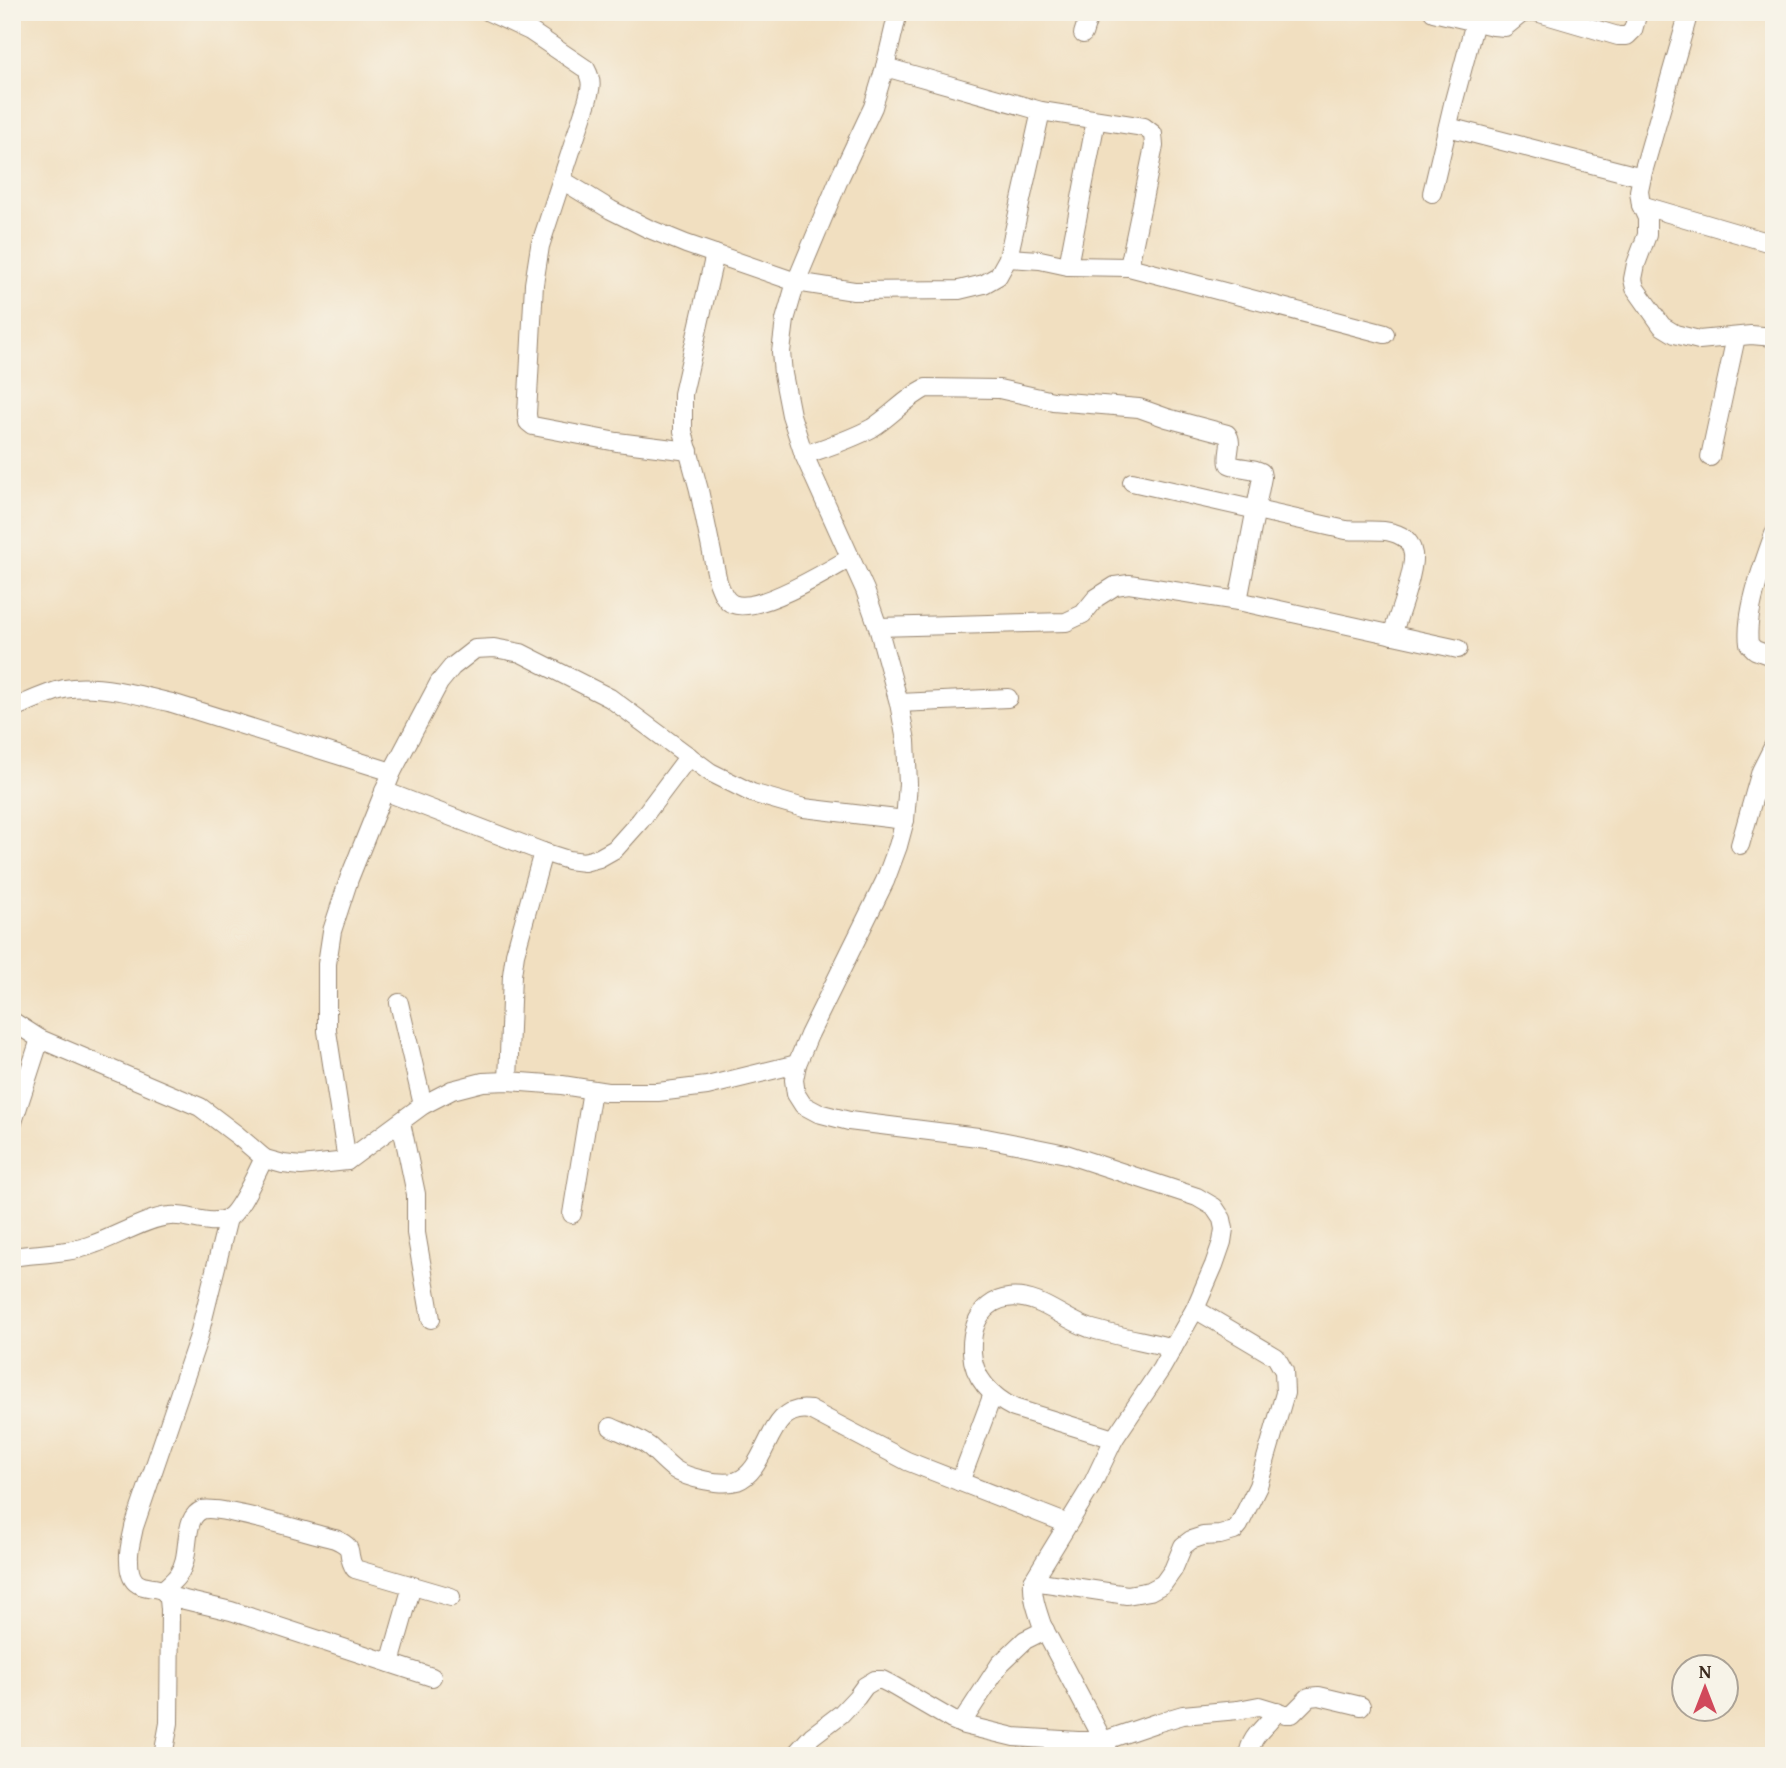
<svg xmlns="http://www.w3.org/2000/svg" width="1786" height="1768" viewBox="0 0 1786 1768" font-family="'Gentium Book Plus',serif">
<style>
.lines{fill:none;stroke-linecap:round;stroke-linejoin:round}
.minor-casing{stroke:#96846f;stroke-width:20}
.minor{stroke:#fff;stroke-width:18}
</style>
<rect width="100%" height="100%" fill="#f7f3e8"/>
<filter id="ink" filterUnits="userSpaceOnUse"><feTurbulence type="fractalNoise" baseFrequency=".0143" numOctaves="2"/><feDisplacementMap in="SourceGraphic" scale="14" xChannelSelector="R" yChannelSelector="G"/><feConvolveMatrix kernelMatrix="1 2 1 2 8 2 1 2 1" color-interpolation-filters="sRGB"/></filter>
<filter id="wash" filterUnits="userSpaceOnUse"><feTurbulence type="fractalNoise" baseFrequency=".00686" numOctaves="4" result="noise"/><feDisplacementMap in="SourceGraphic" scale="28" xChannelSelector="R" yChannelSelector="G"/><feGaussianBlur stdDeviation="1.57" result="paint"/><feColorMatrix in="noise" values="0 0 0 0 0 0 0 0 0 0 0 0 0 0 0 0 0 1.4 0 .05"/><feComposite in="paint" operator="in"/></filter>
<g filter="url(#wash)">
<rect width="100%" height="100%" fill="#f1dfc0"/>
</g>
<g filter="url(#ink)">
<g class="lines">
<defs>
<g id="minor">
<path d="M 489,12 L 530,31 L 586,69 C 593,82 591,88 587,102 L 540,246 L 534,284 L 527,414 L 528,422 L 533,426 L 617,442 L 689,451"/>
<path d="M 898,12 L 885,67 L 873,107 L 840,177 L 796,282 L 785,320 L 781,352 L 783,374 L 791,415 L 804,455 L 865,590 L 878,627 L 899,703 L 906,741 L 908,784 L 905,820 L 898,846 L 885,881 L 809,1035 L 797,1064 L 794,1080 L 796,1094 L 803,1105 L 818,1113 L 849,1121 L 986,1138 L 1066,1154 L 1197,1197 L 1214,1207 L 1222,1219 L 1224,1229 L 1222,1242 L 1214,1265 L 1195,1309 L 1161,1369 L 1114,1439 L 1092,1485 L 1033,1581 C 1032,1597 1037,1610 1042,1625 L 1111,1756"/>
<path d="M 1433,12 L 1493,26 L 1505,27 L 1521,14 L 1529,12"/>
<path d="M 1536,12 L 1618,36 L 1627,36 L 1633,30 L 1638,12"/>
<path d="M 1689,12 L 1643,172 L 1639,191 L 1641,205 L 1647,218 L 1647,235 L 1636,264 L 1633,279 L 1635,288 L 1662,326 L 1675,334 L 1699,340 L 1751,335 L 1774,337"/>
<path d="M 1083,34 L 1090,12"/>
<path d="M 885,67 L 1041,111 L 1144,127 L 1153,134 L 1154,146 L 1129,267"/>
<path d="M 1448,127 L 1642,177"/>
<path d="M 562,180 L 611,210 L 647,228 L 686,244 L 796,282 L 854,291 L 959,290 L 984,284 L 998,276 L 1008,258 L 1041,111"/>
<path d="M 1432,193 L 1453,104 L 1475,22"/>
<path d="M 1641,205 L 1774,244"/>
<path d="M 715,254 L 683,394 L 683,431 L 699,490 L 718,582 C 721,590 725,601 733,604 C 757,614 828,571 850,558"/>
<path d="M 1008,258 L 1040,260 L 1068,266 L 1129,267 L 1385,334"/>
<path d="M 1068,266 L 1096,120"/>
<path d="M 804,455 C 827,447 850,440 872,428 C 891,416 906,398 926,388 L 999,389 L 1053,401 L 1139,408 L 1167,418 L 1227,434 C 1234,443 1226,454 1229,464 C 1239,469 1251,467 1261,472 L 1262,477 L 1238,601"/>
<path d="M 1710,457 L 1736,337"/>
<path d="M 1132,482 L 1346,530 C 1364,532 1385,527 1401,536 C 1408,539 1412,547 1413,554 C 1415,571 1398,617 1392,635"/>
<path d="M 1774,534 C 1763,565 1745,612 1749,644 L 1755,650 L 1774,657"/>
<path d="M 878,627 L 1066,622 L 1083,614 L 1096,598 L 1115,586 L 1129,584 L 1238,601 L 1458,649"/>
<path d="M 899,703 L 1008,698"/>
<path d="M 12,709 C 29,702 46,693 64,689 C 96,683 141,695 172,703 L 392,772"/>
<path d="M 384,791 L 543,852 L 568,860 L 584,862 L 599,858 L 615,849 L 640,821 L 689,756"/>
<path d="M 1740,845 L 1761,771 L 1774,745"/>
<path d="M 399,1003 L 423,1105"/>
<path d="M 12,1021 L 40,1039 L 200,1107 L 237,1135 L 265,1159 L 283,1164 L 301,1166 L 347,1161 L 423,1105 L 452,1090 L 483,1082 L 508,1081 L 562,1085 L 607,1092 L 658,1092 L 707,1086 L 797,1064"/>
<path d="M 508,1081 L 512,975 L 515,954 L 543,852"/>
<path d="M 401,1122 L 416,1194 L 416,1233 L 431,1319"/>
<path d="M 12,1125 L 40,1039"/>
<path d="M 347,1161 L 327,1031 L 327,964 L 332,931 L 349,879 L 392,772 L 439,683 L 452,667 L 475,649 L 494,648 L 521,653 L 610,698 L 710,772 L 752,793 L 804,808 L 905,820"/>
<path d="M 572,1214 L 592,1090"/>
<path d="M 12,1258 L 19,1256 C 44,1253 71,1253 94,1244 C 115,1237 149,1217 170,1216 C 189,1214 210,1227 228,1218 C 240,1211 257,1172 264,1158"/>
<path d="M 611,1427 C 624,1433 638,1438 650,1447 C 658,1454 665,1462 674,1469 C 687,1478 721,1486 737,1481 C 770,1469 766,1403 810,1410 L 907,1461 L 1068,1524"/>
<path d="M 1114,1439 L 1014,1408 C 992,1397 973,1378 972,1352 C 970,1311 997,1287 1037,1302 C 1055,1309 1071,1322 1089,1328 C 1116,1336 1145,1341 1173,1348"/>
<path d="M 960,1482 L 993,1394"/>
<path d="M 1033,1581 L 1127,1595 L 1150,1591 L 1163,1584 L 1173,1570 L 1183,1546 L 1191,1540 L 1203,1536 L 1220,1535 L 1234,1531 L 1239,1525 L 1258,1486 L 1285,1393 L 1284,1371 L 1276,1357 L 1195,1309"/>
<path d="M 163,1590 C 168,1585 174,1581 178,1575 C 189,1560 185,1539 191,1522 C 193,1517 197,1512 202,1510 C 217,1504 313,1534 335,1539 C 358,1549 344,1553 355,1569 L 451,1597"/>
<path d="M 168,1596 L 231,1611 L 432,1677"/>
<path d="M 390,1663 L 412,1586"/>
<path d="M 961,1724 L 1000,1664 L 1025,1640 L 1045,1630"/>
<path d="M 163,1756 L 169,1723 L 170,1608 C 169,1605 170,1601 168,1597 C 160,1578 129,1601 129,1560 C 128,1550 132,1538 134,1527 L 198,1339 L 228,1218"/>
<path d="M 794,1756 L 812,1736 L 841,1714 L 857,1697 L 865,1686 L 875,1680 L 882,1680 L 890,1684 L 952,1720 L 964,1725 L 1014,1737 L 1078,1741 L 1103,1741 L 1156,1723 L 1183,1715 L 1238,1710 L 1259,1706 L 1285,1714 L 1292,1714 L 1309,1697 L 1319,1696 L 1361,1706"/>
<path d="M 1248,1756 C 1251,1734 1266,1728 1277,1711"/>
</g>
</defs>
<!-- minor casing -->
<use href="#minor" class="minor-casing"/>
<!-- minor -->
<use href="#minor" class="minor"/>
</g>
</g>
<!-- margin -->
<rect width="1786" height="1768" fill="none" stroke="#f7f3e8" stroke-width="42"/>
<!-- north arrow -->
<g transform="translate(1705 1688)"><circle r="33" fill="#f7f3e8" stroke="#aca397" stroke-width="2"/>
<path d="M0-5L12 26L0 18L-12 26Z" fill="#d1495b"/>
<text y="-10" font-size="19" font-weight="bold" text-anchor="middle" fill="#3b2a1e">N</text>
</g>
</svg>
